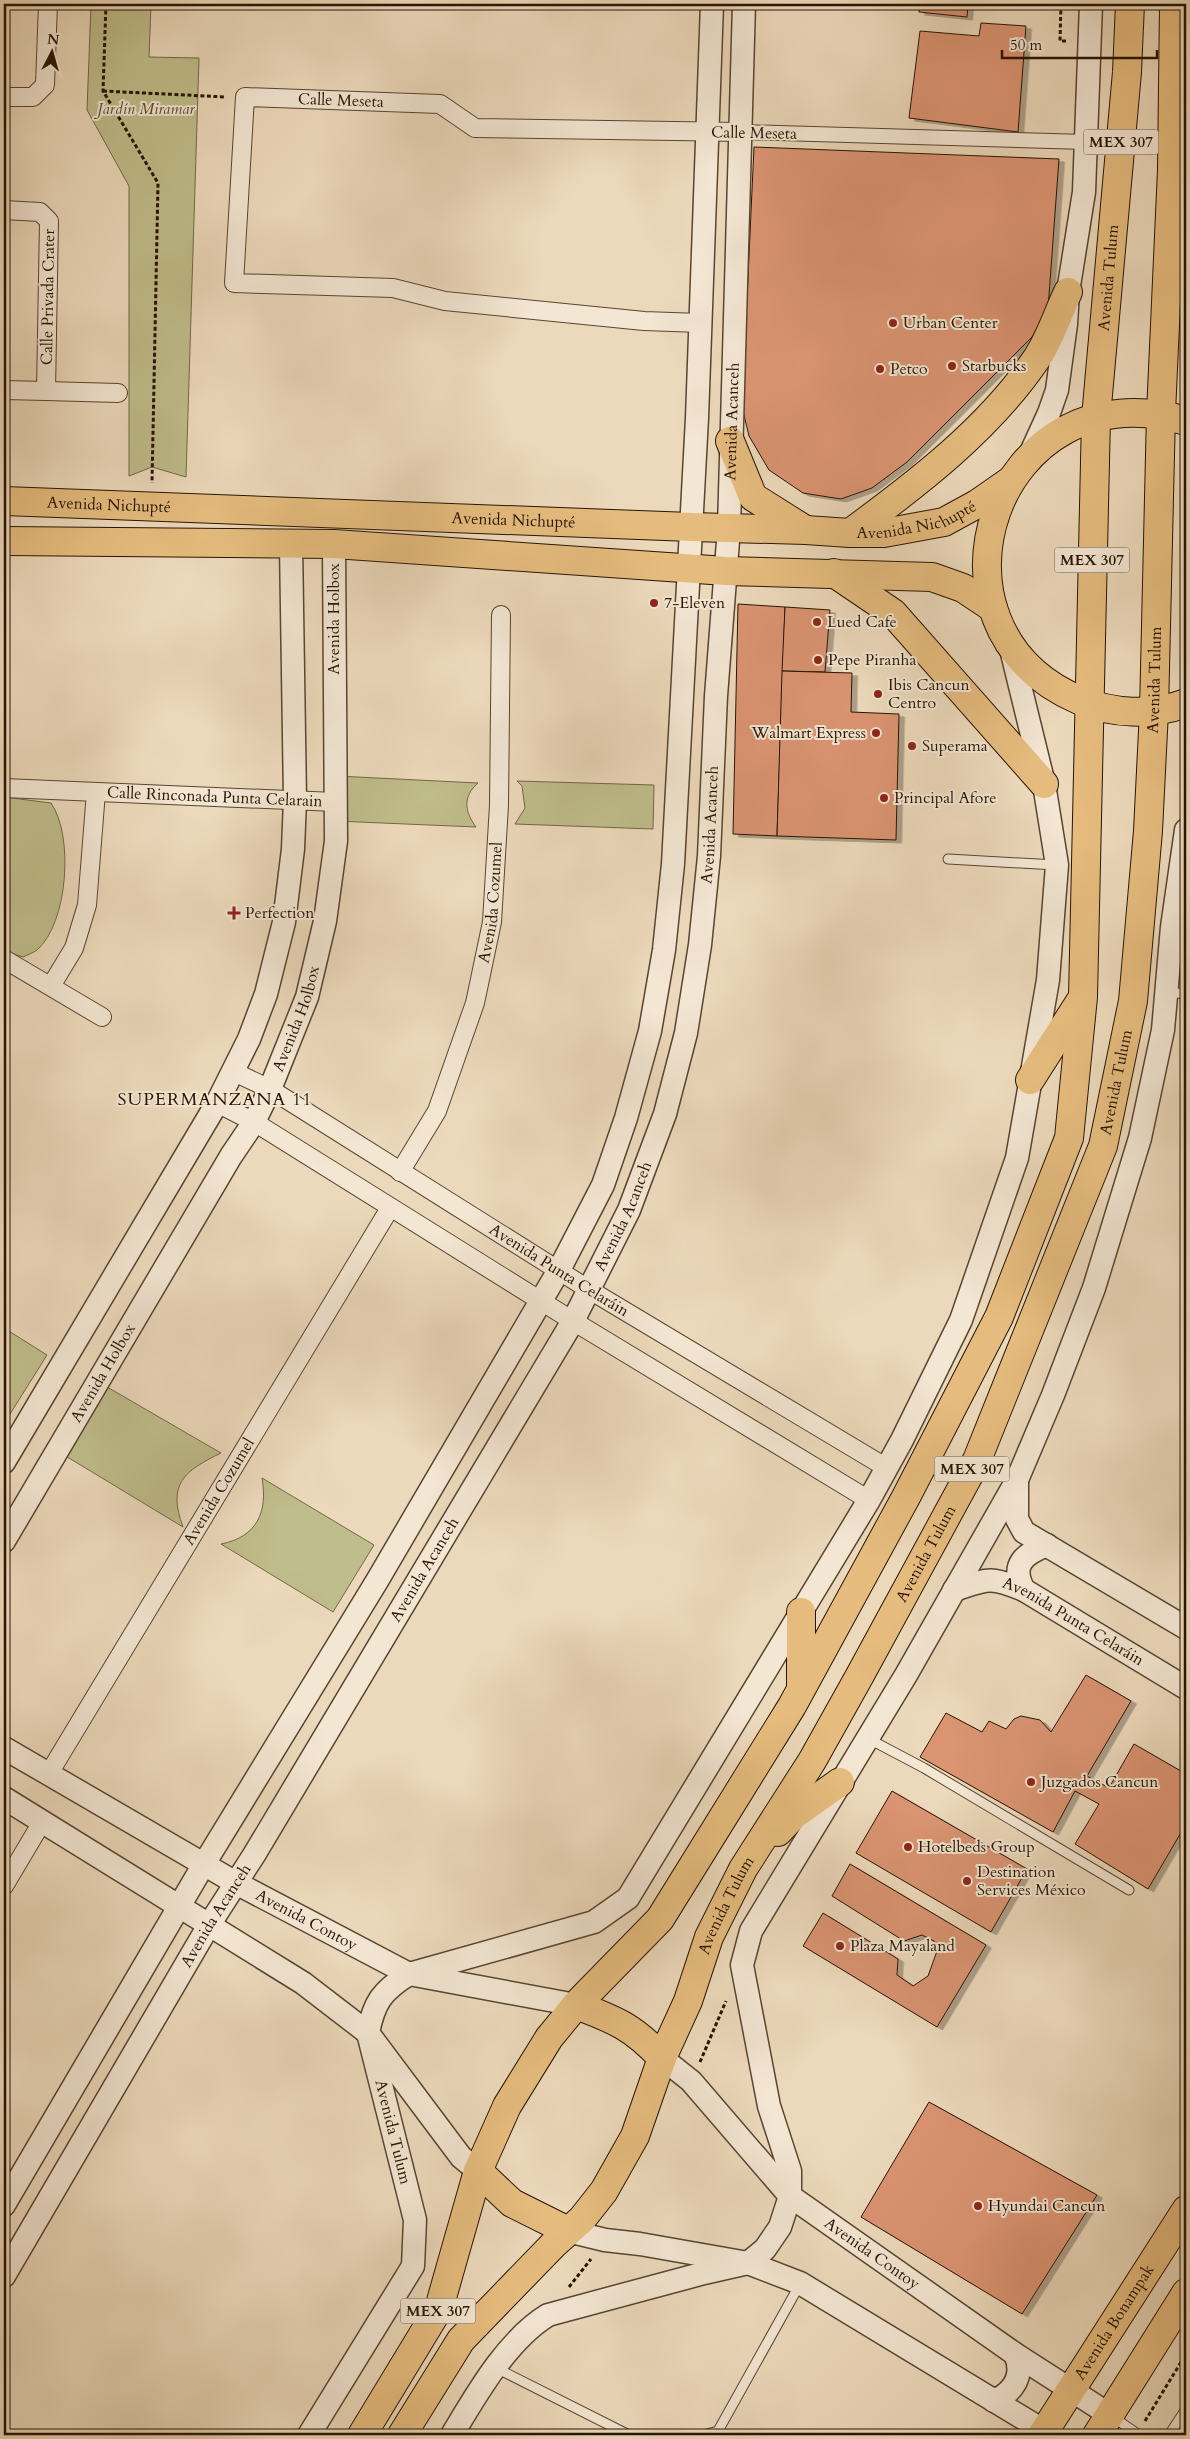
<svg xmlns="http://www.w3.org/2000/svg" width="1190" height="2439" viewBox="0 0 1190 2439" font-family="Cardo,serif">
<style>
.green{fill:#bfbd8b;stroke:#736846}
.building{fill:#db9472;stroke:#271402;filter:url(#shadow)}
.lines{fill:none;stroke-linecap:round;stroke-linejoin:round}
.service-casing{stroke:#584530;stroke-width:11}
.pedestrian-casing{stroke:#584530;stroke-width:16}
.minor-casing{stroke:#584530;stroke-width:20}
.tertiary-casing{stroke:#584530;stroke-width:25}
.primary-casing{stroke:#271402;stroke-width:30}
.path{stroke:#271402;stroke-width:3;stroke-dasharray:4 2.5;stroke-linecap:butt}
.service{stroke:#f3e6d3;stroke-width:9}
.pedestrian{stroke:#f3e6d3;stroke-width:14}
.minor{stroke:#f3e6d3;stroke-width:18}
.tertiary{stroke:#f3e6d3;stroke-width:22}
.primary{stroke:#e6bc7e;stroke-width:28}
.poi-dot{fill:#8f2418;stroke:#f3e6d3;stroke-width:2}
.labels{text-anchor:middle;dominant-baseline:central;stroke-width:4;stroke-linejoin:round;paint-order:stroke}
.shield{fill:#f3e6d3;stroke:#645341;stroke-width:1}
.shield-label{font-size:15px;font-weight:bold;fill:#271402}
.street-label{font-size:16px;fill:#271402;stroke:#f3e6d3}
.park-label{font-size:16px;font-style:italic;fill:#5c4f32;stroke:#f3e6d3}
.poi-label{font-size:16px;fill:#271402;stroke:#f3e6d3;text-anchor:start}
.neighbourhood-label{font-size:18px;letter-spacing:1px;fill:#271402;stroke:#f3e6d3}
</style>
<defs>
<filter id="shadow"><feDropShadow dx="5.5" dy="3" stdDeviation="0" flood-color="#0004"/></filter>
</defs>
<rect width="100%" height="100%" fill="#ecd9bb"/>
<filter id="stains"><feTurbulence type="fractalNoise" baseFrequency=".004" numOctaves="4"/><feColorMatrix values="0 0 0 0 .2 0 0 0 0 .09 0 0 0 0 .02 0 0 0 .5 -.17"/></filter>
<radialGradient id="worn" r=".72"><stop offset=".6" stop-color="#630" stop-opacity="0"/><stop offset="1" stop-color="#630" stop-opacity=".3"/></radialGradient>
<!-- green -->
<g class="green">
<path d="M 91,4 L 151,4 L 149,57 L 199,58 L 186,477 L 152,467 L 129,476 L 129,186 L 87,110 Z"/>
<path d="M 337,776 L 478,783 C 463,796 464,811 476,827 L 335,821 Z"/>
<path d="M 517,781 L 654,785 L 653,829 L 515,824 L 525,808 L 522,786 Z"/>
<path d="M 4,797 L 51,803 C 74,836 68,923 37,950 C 33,953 27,955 23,957 L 4,951 Z"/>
<path d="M 4,1328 L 47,1355 L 5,1422 L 4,1421 Z"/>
<path d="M 102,1384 L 221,1453 C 184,1471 167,1484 183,1527 L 59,1452 Z"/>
<path d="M 262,1478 L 374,1545 L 333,1612 L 221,1544 C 257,1537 268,1512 262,1478 Z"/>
</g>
<!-- building -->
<g class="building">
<path d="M 919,4 L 968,4 L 967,17 L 919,12 Z"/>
<path d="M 981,23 L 1026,26 L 1018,132 L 909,118 L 920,31 L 979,36 Z"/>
<path d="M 754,147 L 1059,159 L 1048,309 L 1032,337 L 907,462 L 872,488 L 841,499 L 803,493 L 769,470 L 749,436 L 742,407 Z"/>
<path d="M 738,604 L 785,607 L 777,836 L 733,834 Z"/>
<path d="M 785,607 L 830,610 L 825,672 L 782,671 Z"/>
<path d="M 782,671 L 852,673 L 851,712 L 899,714 L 896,840 L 777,836 Z"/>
<path d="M 1086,1675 L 1131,1701 L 1087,1776 L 1109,1788 L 1134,1744 L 1186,1774 L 1186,1824 L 1148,1889 L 1075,1844 L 1099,1804 L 1075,1791 L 1053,1832 L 920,1757 L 946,1713 L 982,1732 L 989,1721 L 1006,1729 L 1014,1719 L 1021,1716 L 1040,1720 L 1051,1732 Z"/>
<path d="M 892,1791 L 1027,1869 L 991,1932 L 856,1853 Z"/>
<path d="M 850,1864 L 986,1945 L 937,2027 L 803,1946 L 823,1913 L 898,1959 L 897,1975 L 913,1986 L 928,1976 L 937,1951 L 934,1941 L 922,1935 L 904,1941 L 832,1896 Z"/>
<path d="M 929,2102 L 1097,2195 L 1022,2314 L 861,2217 Z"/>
</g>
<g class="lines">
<defs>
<g id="service">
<path d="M 948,859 L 1056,865"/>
<path d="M 1168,992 L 1186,994"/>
<path d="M 867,1738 L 924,1768 L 1129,1890"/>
<path d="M 496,2368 L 629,2435"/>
<path d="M 1113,2417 L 1139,2435"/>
<path d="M 703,2435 L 718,2431 L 800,2284"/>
<path d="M 1169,2435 L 1186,2409"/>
</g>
<path id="pedestrian" d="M 742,132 L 1086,142"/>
<g id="minor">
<path d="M 4,97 L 33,97 L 45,85 L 48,4"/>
<path d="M 4,210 L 40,212 L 49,221 L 46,391 L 4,390"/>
<path id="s1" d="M 700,323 L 644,321 L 445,301 L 393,288 L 234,283 L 245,97 L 440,104 L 475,128 L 742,132"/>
<path d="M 46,391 L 118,393"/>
<path id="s2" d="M 4,788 L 335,802"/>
<path d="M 4,959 L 102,1017"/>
<path d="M 51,986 L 74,948 L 87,905 L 96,792"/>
<path id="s3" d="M 234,1072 L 270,1089 L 588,1289 L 887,1468"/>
<path d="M 217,1103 L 254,1122 L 573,1321 L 869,1500"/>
<path id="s4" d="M 400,1172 L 437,1111 L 475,1003 L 492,922 L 499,805 L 501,615"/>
<path id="s5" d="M 48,1775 L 390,1208"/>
<path d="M 4,1886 L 42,1822"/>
</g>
<g id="tertiary">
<path d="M 1028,459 L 1049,413 L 1057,390 L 1066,324 L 1068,292 L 1084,192 L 1091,4"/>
<path d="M 4,1462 L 217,1103 L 249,1039 L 266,994 L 284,922 L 293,849 L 295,800 L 291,544"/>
<path d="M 1017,1481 L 1017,1519 L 1024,1532 L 1186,1628"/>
<path id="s6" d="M 4,1541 L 231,1156 L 254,1122 L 270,1089 L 307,997 L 325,921 L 336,841 L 334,544"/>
<path id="s7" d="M 954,1590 C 988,1579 989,1576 1024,1590 L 1186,1688"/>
<path d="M 1024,1590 C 1010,1565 1024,1554 1047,1545"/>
<path id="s8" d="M 4,1748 L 236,1883 L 409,1974 L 576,2005"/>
<path d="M 4,1798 L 303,1983 L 368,2033 L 461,2157 L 478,2171"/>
<path id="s9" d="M 662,2058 L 691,2081 L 790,2196 L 1015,2354 L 1110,2415"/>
<path d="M 4,2205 L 204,1864 L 377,1581 L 559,1270 L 603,1185 L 626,1118 L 650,1031 L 664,950 L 673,864 L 697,418 L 712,4"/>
<path d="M 568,2231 L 605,2240 L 640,2244 L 748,2263 L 800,2283 L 1051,2435"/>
<path id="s10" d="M 4,2276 L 209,1925 L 254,1855 L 573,1321 L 629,1210 L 665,1114 L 686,1033 L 700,945 L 709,856 L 716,696 L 729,528 L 744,4"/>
<path d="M 994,2401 C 1013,2392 1025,2376 1015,2354"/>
<path d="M 309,2435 L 413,2266 L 415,2220 L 368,2033 C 374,2002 382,1991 409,1974 L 594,1922 L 628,1898 L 869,1500 L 902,1440 L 961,1320 L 1017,1158 L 1048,980 L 1057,865 L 1044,784 L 1010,645"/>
<path d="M 452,2435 C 476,2395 507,2340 548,2315 L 704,2273 L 748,2263 L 765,2249 L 780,2227 L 790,2196 L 790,2171 L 769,2106 L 742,1965 L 751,1931 L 906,1675 L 1017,1480 L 1053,1395 L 1094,1288 L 1140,1138 L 1163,1030 L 1172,927 L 1186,830"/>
</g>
<g id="primary">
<path d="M 1186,421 C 995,364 907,627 1079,700 C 1113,714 1151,716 1186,703"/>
<path d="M 730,441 L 753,497 L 804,529"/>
<path id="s11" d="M 4,501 L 691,527 L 806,530 L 850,533 L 884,533 L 944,522 L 977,504 L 1010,481"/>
<path d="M 850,533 C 918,483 990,428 1037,358 C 1050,339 1058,313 1068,292"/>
<path d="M 4,541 L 334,544 L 726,571 L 932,577 L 963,588 L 993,608"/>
<path d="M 834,573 L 893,613 L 1044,784"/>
<path d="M 1030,1080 L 1081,1000"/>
<path d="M 801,1688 L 801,1612"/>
<path d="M 778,1832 L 795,1814 L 840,1782"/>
<path d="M 576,2005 C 616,2020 633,2027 662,2058"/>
<path d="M 478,2171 L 512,2203 L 568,2231"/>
<path id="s12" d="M 362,2435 L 439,2308 L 478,2171 L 507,2106 L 549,2038 L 576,2005 L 660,1919 L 792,1706 L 906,1497 L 999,1317 L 1069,1138 L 1083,997 L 1096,417 L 1127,72 L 1130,4"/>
<path id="s13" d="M 402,2435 L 461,2340 L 554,2244 L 582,2219 L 604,2191 L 635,2136 L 662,2058 L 688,2001 L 709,1937 L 743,1869 L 812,1761 L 859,1677 L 977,1460 L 1103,1146 L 1133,1001 L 1148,831 L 1154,711 L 1161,413 L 1172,170 L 1174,4"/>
<path id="s14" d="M 1042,2435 L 1186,2210"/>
<path d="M 1097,2435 L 1186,2293"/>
</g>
</defs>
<!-- service casing -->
<use href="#service" class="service-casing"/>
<!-- pedestrian casing -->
<use href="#pedestrian" class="pedestrian-casing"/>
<!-- minor casing -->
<use href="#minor" class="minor-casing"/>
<!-- tertiary casing -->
<use href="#tertiary" class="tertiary-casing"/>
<!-- primary casing -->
<use href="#primary" class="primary-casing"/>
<!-- path -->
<g class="path">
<path d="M 106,4 L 103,91 L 158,183 L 152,483"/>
<path d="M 1061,4 L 1060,41 L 1068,41"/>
<path d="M 103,91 L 226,97"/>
<path d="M 700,2062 L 726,2001"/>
<path d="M 569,2287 L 591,2259"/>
<path d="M 1145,2421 L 1186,2354"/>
</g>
<!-- service -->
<use href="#service" class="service"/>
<!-- pedestrian -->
<use href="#pedestrian" class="pedestrian"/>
<!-- minor -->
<use href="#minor" class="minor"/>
<!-- tertiary -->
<use href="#tertiary" class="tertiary"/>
<!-- primary -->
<use href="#primary" class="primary"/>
</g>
<!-- markers -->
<g class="poi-dot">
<circle cx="893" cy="323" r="5"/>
<circle cx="952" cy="366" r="5"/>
<circle cx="880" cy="369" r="5"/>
<circle cx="654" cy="603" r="5"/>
<circle cx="817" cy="622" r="5"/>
<circle cx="818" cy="660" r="5"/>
<circle cx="878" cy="694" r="5"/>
<circle cx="876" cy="733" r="5"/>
<circle cx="912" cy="746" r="5"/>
<circle cx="884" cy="798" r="5"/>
<path d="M231.5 905.5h5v5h5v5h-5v5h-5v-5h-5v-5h5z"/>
<circle cx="1031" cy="1782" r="5"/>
<circle cx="908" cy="1847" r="5"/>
<circle cx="967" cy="1881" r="5"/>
<circle cx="840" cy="1946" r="5"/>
<circle cx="978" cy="2206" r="5"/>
</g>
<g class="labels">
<!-- shield labels -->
<g class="shield">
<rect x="1083.5" y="129.5" width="75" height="25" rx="4"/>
<rect x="1054.5" y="547.5" width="75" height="25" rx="4"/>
<rect x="934.5" y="1456.5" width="75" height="25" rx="4"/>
<rect x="400.5" y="2298.5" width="75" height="25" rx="4"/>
</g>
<g class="shield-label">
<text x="1121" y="142">MEX 307</text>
<text x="1092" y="560">MEX 307</text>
<text x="972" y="1469">MEX 307</text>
<text x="438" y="2311">MEX 307</text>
</g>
<!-- street labels -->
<g class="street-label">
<text stroke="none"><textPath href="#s1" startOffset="751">Calle Meseta</textPath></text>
<text transform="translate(754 133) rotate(1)">Calle Meseta</text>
<text stroke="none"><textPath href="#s12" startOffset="2350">Avenida Tulum</textPath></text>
<text transform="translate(48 297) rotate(-89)">Calle Privada Crater</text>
<text stroke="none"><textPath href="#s10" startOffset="2036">Avenida Acanceh</textPath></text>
<text stroke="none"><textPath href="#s11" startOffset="105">Avenida Nichupté</textPath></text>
<text stroke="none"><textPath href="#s11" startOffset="915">Avenida Nichupté</textPath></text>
<text stroke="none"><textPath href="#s11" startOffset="510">Avenida Nichupté</textPath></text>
<text transform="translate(334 619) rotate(-90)">Avenida Holbox</text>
<text stroke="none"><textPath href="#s13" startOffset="1950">Avenida Tulum</textPath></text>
<text stroke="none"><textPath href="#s2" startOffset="211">Calle Rinconada Punta Celarain</textPath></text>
<text stroke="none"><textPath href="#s10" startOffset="1632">Avenida Acanceh</textPath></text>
<text stroke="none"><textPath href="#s4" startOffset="288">Avenida Cozumel</textPath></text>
<text stroke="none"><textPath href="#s6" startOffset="600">Avenida Holbox</textPath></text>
<text stroke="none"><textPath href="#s13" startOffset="1545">Avenida Tulum</textPath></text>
<text stroke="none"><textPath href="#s10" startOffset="1228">Avenida Acanceh</textPath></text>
<text stroke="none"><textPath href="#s3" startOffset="381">Avenida Punta Celaráin</textPath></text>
<text stroke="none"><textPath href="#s6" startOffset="195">Avenida Holbox</textPath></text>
<text stroke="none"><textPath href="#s5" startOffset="331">Avenida Cozumel</textPath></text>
<text stroke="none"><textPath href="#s13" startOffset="1035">Avenida Tulum</textPath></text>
<text stroke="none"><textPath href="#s10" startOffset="822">Avenida Acanceh</textPath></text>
<text stroke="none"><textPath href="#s7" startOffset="131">Avenida Punta Celaráin</textPath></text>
<text stroke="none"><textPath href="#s13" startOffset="630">Avenida Tulum</textPath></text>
<text stroke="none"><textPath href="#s10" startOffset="418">Avenida Acanceh</textPath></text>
<text stroke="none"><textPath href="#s8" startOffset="348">Avenida Contoy</textPath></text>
<text transform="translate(393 2132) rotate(76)">Avenida Tulum</text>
<text stroke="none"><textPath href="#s9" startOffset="289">Avenida Contoy</textPath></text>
<text stroke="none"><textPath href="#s14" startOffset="134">Avenida Bonampak</textPath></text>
</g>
<!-- park labels -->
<g class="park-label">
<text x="146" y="109">Jardín Miramar</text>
</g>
<!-- poi labels -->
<g class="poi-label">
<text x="903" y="323">Urban Center</text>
<text x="962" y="366">Starbucks</text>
<text x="890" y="369">Petco</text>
<text x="664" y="603">7-Eleven</text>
<text x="827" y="622">Lued Cafe</text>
<text x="828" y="660">Pepe Piranha</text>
<text x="888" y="685">Ibis Cancun<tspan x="888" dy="18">Centro</tspan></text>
<text x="866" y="733" text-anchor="end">Walmart Express</text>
<text x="922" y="746">Superama</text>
<text x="894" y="798">Principal Afore</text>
<text x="245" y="913">Perfection</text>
<text x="1041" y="1782">Juzgados Cancun</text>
<text x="918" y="1847">Hotelbeds Group</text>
<text x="977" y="1872">Destination<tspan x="977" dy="18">Services México</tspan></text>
<text x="850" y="1946">Plaza Mayaland</text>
<text x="988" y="2206">Hyundai Cancun</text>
</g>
<!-- neighbourhood labels -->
<g class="neighbourhood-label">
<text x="215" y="1099">SUPERMANZANA 11</text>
</g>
</g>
<!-- margin -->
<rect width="1190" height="2439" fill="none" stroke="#ecd9bb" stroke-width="20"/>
<rect x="5" y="5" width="1180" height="2429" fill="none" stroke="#271402" stroke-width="2.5"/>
<rect x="10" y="10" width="1170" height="2419" fill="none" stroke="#271402"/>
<!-- north arrow -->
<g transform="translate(52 52) rotate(6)" stroke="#f3e6d3" stroke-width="4" paint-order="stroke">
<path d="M0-4L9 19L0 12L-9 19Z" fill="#271402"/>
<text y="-8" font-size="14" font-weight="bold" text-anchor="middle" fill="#271402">N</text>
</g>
<!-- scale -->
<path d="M1002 50v8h155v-8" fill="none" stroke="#271402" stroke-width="2.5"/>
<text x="1010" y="50" font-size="15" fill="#271402" stroke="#f3e6d3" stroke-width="4" paint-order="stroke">50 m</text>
<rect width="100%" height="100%" filter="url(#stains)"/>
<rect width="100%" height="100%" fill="url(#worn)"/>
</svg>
